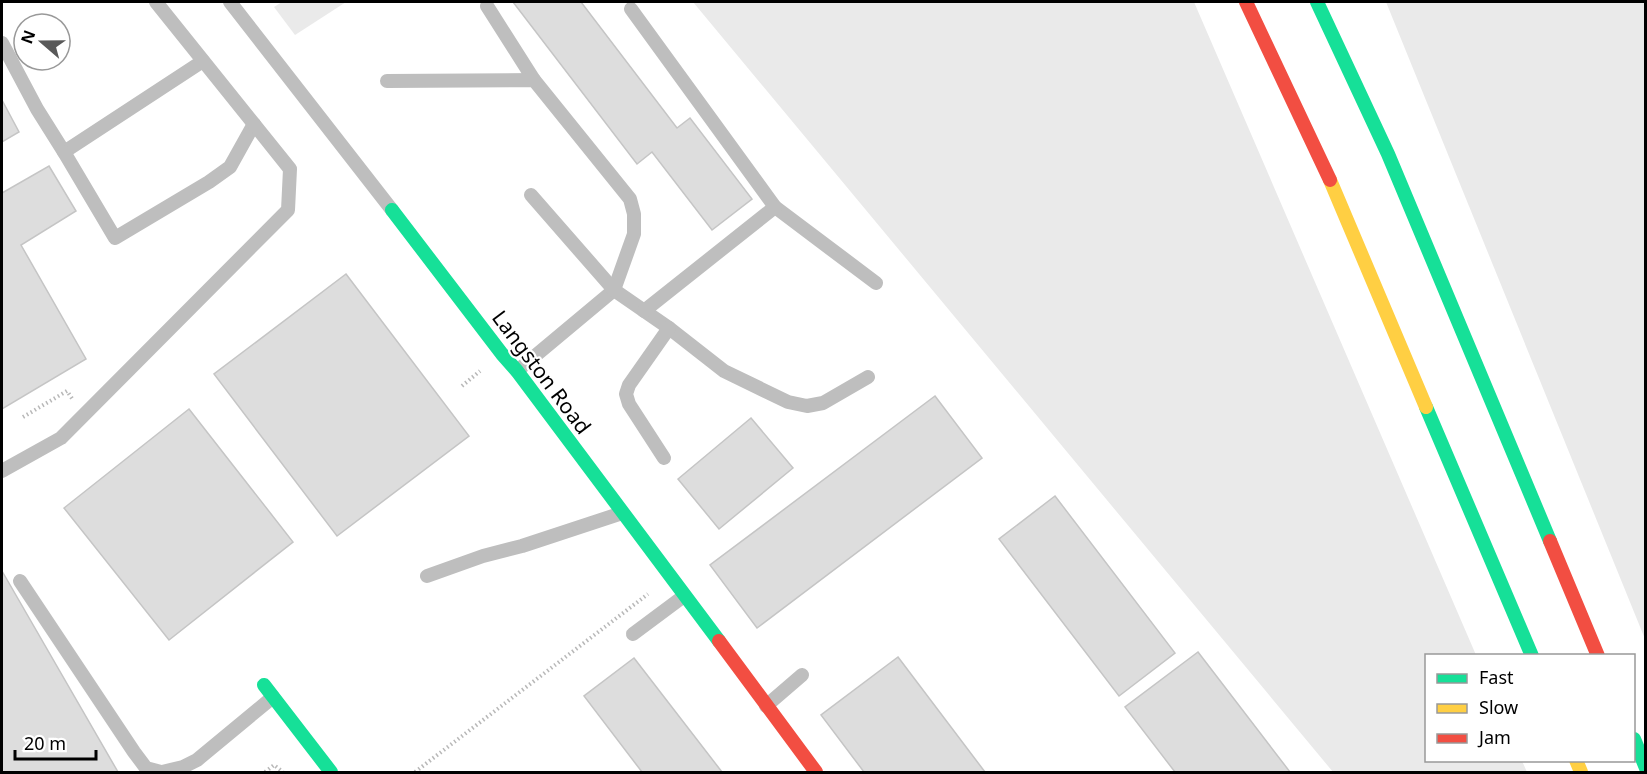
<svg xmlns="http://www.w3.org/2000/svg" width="1647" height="774" viewBox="0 0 1647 774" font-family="'Noto Sans',sans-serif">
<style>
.green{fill:#eaeaea}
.building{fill:#ddd;stroke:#c5c5c5;stroke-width:1.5}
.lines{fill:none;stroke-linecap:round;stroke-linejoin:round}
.path{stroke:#b8b8b8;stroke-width:4;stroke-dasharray:1.5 3;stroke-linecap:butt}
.lane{stroke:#bebebe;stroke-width:14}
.fast{stroke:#16e098;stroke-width:14}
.slow{stroke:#ffcf43;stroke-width:14}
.jam{stroke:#f24e42;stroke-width:14}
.labels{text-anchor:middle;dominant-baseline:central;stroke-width:4.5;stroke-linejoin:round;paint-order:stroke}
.street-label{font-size:21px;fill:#000;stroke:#fff}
</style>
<rect width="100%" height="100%" fill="#fff"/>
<!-- green -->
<g class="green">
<path d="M 282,2 L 346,2 L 295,35 L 274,7 Z"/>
<path d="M 693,2 L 1194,2 L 1476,655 L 1426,656 L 1426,760 L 1522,761 L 1527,772 L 1333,772 Z"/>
<path d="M 1386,2 L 1645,2 L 1645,639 Z"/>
</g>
<!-- building -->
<g class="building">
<path d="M 513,2 L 581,2 L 677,128 L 690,118 L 752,199 L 712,230 L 652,152 L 637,164 Z"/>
<path d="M 2,100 L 19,132 L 2,142 Z"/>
<path d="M 49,166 L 76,211 L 21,245 L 86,359 L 2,409 L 2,193 Z"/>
<path d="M 346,274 L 469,436 L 337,536 L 214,374 Z"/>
<path d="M 935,396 L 982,458 L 757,628 L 710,565 Z"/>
<path d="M 189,409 L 293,542 L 169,640 L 64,508 Z"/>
<path d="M 751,418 L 793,468 L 719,529 L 678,479 Z"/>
<path d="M 1055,496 L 1175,653 L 1119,696 L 999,539 Z"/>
<path d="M 2,571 L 118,772 L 2,772 Z"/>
<path d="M 1198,652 L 1290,772 L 1175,772 L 1125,707 Z"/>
<path d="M 898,657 L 985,772 L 864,772 L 821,715 Z"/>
<path d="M 634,658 L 722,772 L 642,772 L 584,696 Z"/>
</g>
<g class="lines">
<!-- path -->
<g class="path">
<path d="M 462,386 L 480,371"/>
<path d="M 23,417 L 67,391 L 73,400"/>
<path d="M 265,772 L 274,765 L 283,772"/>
<path d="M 415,772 L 648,594"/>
</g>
<!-- lane -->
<g class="lane">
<path d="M 230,2 L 392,210"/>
<path d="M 487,6 L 534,80"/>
<path d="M 631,9 L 775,207 L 876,283"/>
<path d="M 2,43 L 37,109 L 64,152 L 203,61"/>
<path d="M 387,81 L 534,80 L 630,199 L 634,214 L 634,234 L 614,290 L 517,371"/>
<path d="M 64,152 L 115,238 L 209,182 L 230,167 L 254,124"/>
<path d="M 531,195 L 614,290 L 669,328 L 724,371 L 788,402 L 807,406 L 823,403 L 868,377"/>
<path d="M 644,311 L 775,207"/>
<path d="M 664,458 L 629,404 L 626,394 L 629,385 L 669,328"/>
<path d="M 2,471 L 61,438 L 288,210 L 290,169 L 156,2"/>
<path d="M 427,576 L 483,556 L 522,546 L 622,513"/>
<path d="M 20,581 L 134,752 L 146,768 L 161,772"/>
<path d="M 633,634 L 684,596"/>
<path d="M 766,706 L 802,675"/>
<path d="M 162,772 L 183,767 L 197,760 L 273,697"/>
</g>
<!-- fast -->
<g class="fast">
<path d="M 1317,2 L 1388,154 L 1550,541"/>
<path d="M 392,210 L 502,354 L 517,371 L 719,641"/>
<path d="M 1426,407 L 1532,656"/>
<path d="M 264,685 L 331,772"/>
<path d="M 1634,739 L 1646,768"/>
</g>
<!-- slow -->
<g class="slow">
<path d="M 1330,180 L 1426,407"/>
<path d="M 1576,760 L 1581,772"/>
</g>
<!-- jam -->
<g class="jam">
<path d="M 1246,2 L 1330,180"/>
<path d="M 1550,541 L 1598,656"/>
<path d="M 719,641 L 816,772"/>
</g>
</g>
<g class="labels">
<!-- street labels -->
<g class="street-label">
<text transform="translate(542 372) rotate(53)">Langston Road</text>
</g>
</g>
<!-- border -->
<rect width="1647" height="774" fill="none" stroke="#000000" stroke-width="6"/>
<!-- legend -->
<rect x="1425" y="654" width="210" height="108" fill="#ffffff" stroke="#999999" stroke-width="1.5"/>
<rect x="1437" y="674" width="30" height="9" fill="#16e098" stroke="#999999" stroke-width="1.5"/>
<text x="1479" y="684" font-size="18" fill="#000000">Fast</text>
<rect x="1437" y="704" width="30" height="9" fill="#ffcf43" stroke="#999999" stroke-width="1.5"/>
<text x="1479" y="714" font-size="18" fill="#000000">Slow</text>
<rect x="1437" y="734" width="30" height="9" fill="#f24e42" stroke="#999999" stroke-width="1.5"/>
<text x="1479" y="744" font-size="18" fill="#000000">Jam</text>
<!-- north arrow -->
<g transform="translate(42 42) rotate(290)"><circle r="28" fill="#ffffff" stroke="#999999" stroke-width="1.5"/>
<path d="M0-4.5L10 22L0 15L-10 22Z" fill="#595959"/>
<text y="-9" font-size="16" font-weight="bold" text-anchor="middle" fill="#000000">N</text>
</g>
<!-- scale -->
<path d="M15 750v9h81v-9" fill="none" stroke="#000000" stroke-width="3"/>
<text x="24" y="750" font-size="18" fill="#000000" stroke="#ffffff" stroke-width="4.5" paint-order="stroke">20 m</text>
</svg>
